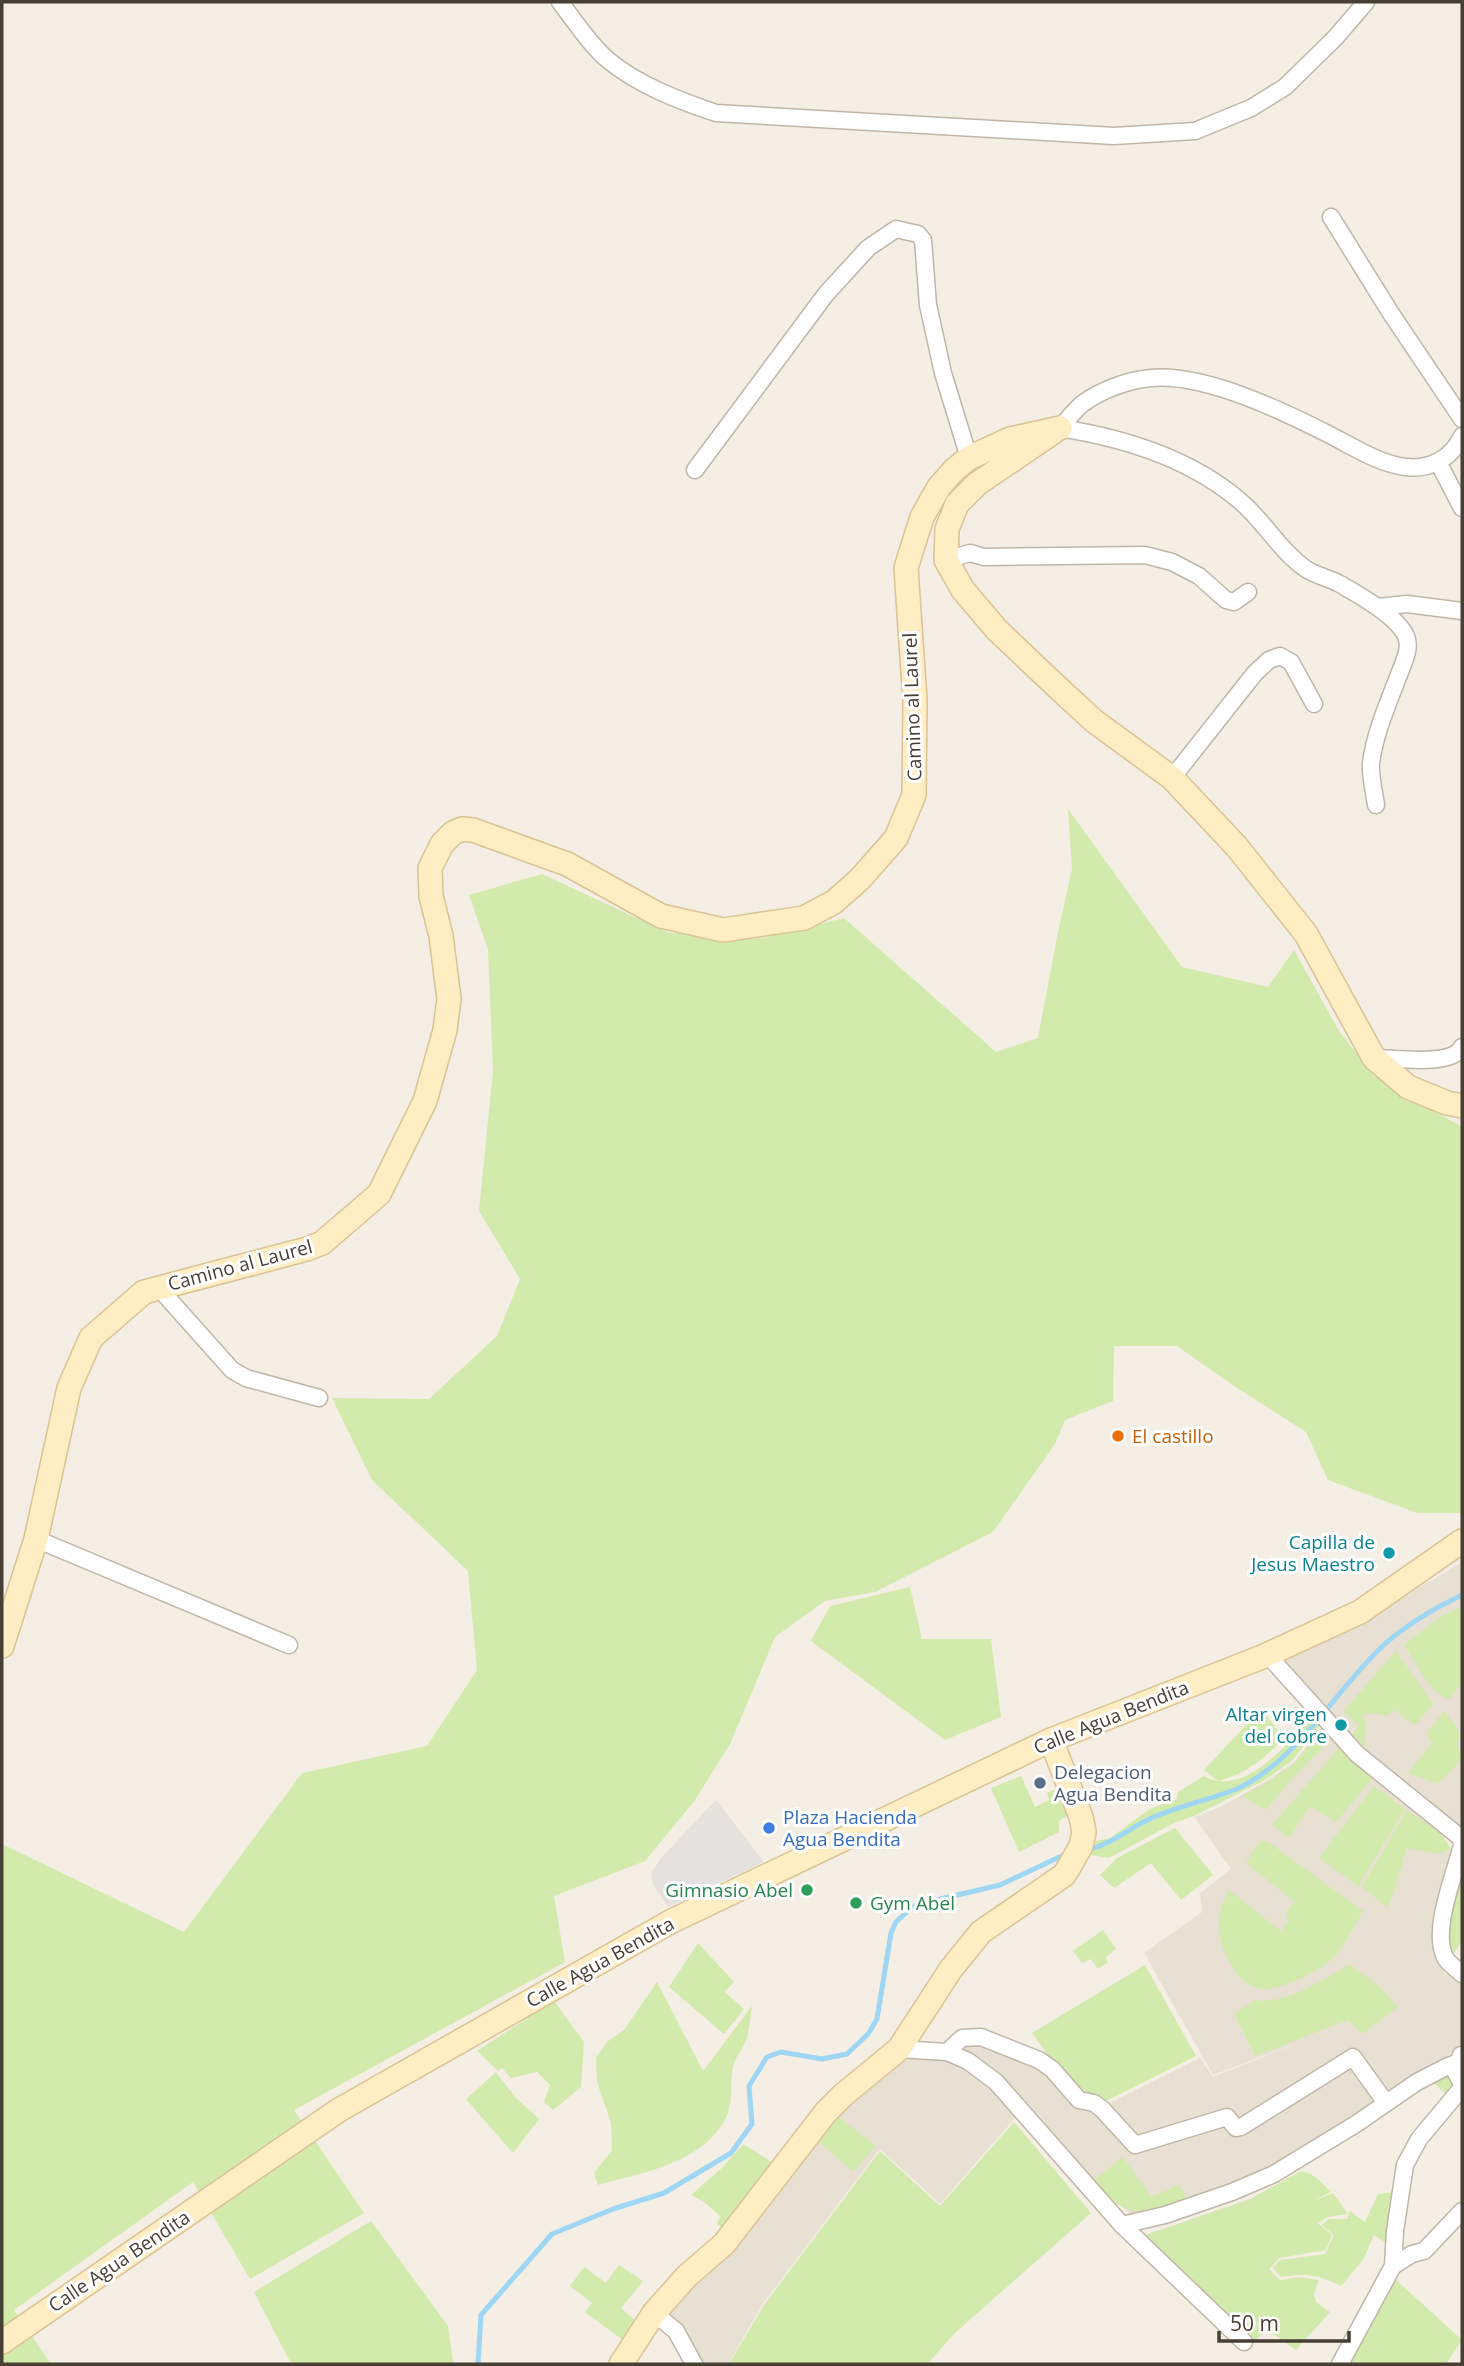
<svg xmlns="http://www.w3.org/2000/svg" width="1464" height="2366" viewBox="0 0 1464 2366" font-family="'Open Sans',sans-serif">
<style>
.residential{fill:#e8e0d3}
.green{fill:#d2eaab}
.parking{fill:#e4e1de}
.lines{fill:none;stroke-linecap:round;stroke-linejoin:round}
.stream{stroke:#9ed6f4;stroke-width:5}
.street-casing{stroke:#c0b6a7;stroke-width:19}
.secondary-casing{stroke:#dac394;stroke-width:26}
.street{stroke:#fff;stroke-width:16}
.secondary{stroke:#ffedc4;stroke-width:23}
.food-dot{fill:#e8710a;stroke:#fff;stroke-width:2.5}
.culture-dot{fill:#0f9aa8;stroke:#fff;stroke-width:2.5}
.service-dot{fill:#5c6f8a;stroke:#fff;stroke-width:2.5}
.shop-dot{fill:#3f7fe0;stroke:#fff;stroke-width:2.5}
.leisure-dot{fill:#2e9e5b;stroke:#fff;stroke-width:2.5}
.labels{text-anchor:middle;dominant-baseline:central;stroke-width:6;stroke-linejoin:round;paint-order:stroke}
.street-label{font-size:19px;fill:#473e34;stroke:#fff}
.food-label{font-size:19px;fill:#c56008;stroke:#fff;text-anchor:start}
.culture-label{font-size:19px;fill:#0d838f;stroke:#fff;text-anchor:end}
.service-label{font-size:19px;fill:#4e5e75;stroke:#fff;text-anchor:start}
.shop-label{font-size:19px;fill:#366cbe;stroke:#fff;text-anchor:start}
.leisure-label{font-size:19px;fill:#27864d;stroke:#fff;text-anchor:end}
</style>
<rect width="100%" height="100%" fill="#f4eee5"/>
<!-- residential -->
<g class="residential">
<path d="M 1462,1562 L 1462,1831 L 1349,1739 L 1322,1700 L 1314,1700 L 1280,1663 L 1369,1618 Z"/>
<path d="M 1323,1726 L 1441,1832 L 1451,1851 L 1433,1936 L 1434,1953 L 1445,1975 L 1450,1972 L 1462,1986 L 1462,2043 L 1441,2062 L 1387,2098 L 1261,2173 L 1169,2206 L 1131,2214 L 1099,2188 L 1029,2104 L 1011,2088 L 954,2049 L 962,2036 L 999,2043 L 1102,2107 L 1200,2058 L 1213,2077 L 1320,2034 L 1213,2075 L 1144,1953 L 1202,1912 L 1200,1893 L 1231,1869 L 1194,1817 L 1220,1807 L 1265,1782 L 1294,1762 Z"/>
<path d="M 903,2056 L 923,2060 L 949,2058 L 992,2087 L 1015,2118 L 940,2204 L 880,2149 L 762,2305 L 728,2364 L 701,2364 L 669,2317 L 669,2312 L 678,2299 L 720,2257 L 725,2259 L 835,2112 Z"/>
</g>
<!-- green -->
<g class="green">
<path d="M 1068,809 L 1182,967 L 1268,987 L 1294,950 L 1339,1031 L 1374,1076 L 1462,1127 L 1462,1513 L 1417,1513 L 1328,1480 L 1306,1432 L 1237,1388 L 1177,1346 L 1114,1346 L 1113,1401 L 1065,1420 L 1055,1444 L 993,1532 L 875,1592 L 825,1601 L 775,1637 L 730,1744 L 695,1800 L 645,1861 L 554,1896 L 565,1962 L 294,2110 L 364,2213 L 250,2279 L 193,2182 L 14,2310 L 51,2364 L 2,2364 L 2,1844 L 184,1932 L 302,1773 L 427,1746 L 477,1670 L 468,1571 L 372,1480 L 332,1398 L 429,1399 L 497,1336 L 520,1279 L 479,1211 L 493,1071 L 488,949 L 469,895 L 542,874 L 669,933 L 763,938 L 844,918 L 996,1052 L 1038,1038 L 1057,937 L 1072,869 Z"/>
<path d="M 910,1587 L 922,1639 L 991,1639 L 1001,1717 L 945,1740 L 811,1641 L 830,1606 Z"/>
<path d="M 1462,1607 L 1462,1683 L 1448,1700 C 1429,1691 1416,1663 1404,1645 L 1441,1616 Z"/>
<path d="M 1396,1651 L 1433,1704 L 1415,1725 L 1394,1710 L 1386,1717 L 1380,1714 L 1364,1714 L 1366,1729 L 1364,1740 L 1367,1744 L 1364,1747 L 1353,1734 L 1359,1725 L 1343,1712 Z"/>
<path d="M 1261,1709 L 1284,1738 C 1266,1758 1243,1775 1218,1781 L 1204,1770 Z"/>
<path d="M 1444,1711 C 1453,1722 1464,1731 1457,1744 L 1462,1759 L 1438,1784 L 1408,1773 L 1432,1743 L 1427,1733 Z"/>
<path d="M 1312,1717 L 1321,1724 L 1292,1761 L 1265,1780 L 1194,1816 L 1174,1823 L 1109,1858 L 1091,1855 L 1096,1841 L 1110,1838 L 1150,1809 L 1177,1799 L 1178,1792 L 1204,1776 C 1242,1799 1289,1743 1312,1717 Z"/>
<path d="M 1323,1728 L 1332,1738 L 1286,1785 L 1266,1810 L 1242,1796 L 1266,1783 L 1295,1763 Z"/>
<path d="M 1341,1746 L 1372,1779 L 1336,1822 L 1310,1806 L 1289,1838 L 1272,1825 Z"/>
<path d="M 1021,1776 L 1035,1807 L 1049,1800 L 1047,1793 L 1058,1788 L 1068,1815 L 1059,1821 L 1059,1832 L 1019,1852 L 991,1788 Z"/>
<path d="M 1374,1786 L 1405,1809 L 1358,1886 L 1319,1858 Z"/>
<path d="M 1407,1810 L 1440,1833 L 1451,1849 L 1437,1854 L 1407,1848 L 1388,1908 L 1362,1887 Z"/>
<path d="M 1175,1828 L 1213,1875 L 1181,1900 L 1151,1863 L 1114,1888 L 1100,1875 L 1117,1858 Z"/>
<path d="M 1263,1841 L 1268,1842 L 1363,1911 C 1352,1928 1343,1952 1326,1964 C 1313,1974 1277,1991 1261,1989 C 1236,1985 1219,1949 1219,1926 C 1218,1912 1223,1902 1229,1890 L 1281,1931 L 1288,1921 L 1286,1914 L 1294,1901 L 1246,1863 L 1258,1844 Z"/>
<path d="M 1462,1878 L 1462,1941 L 1453,1954 C 1438,1936 1456,1898 1462,1878 Z"/>
<path d="M 1103,1930 L 1116,1949 L 1106,1957 L 1108,1962 L 1098,1969 L 1091,1959 L 1082,1963 L 1073,1951 Z"/>
<path d="M 698,1943 L 734,1982 L 725,1992 L 744,2009 L 724,2034 L 669,1987 Z"/>
<path d="M 1349,1964 L 1376,1984 L 1398,2007 L 1362,2034 L 1348,2020 L 1255,2056 L 1234,2014 L 1255,2000 C 1281,2006 1327,1979 1349,1964 Z"/>
<path d="M 1145,1965 L 1196,2056 L 1104,2102 L 1085,2099 L 1068,2083 L 1032,2033 Z"/>
<path d="M 657,1982 L 703,2071 L 752,2006 C 750,2016 750,2028 747,2038 C 744,2048 735,2057 733,2067 C 729,2083 734,2097 727,2115 C 706,2163 641,2173 598,2185 L 594,2173 L 612,2150 L 611,2123 L 597,2082 L 596,2058 L 607,2042 L 624,2030 Z"/>
<path d="M 554,2001 L 584,2042 L 581,2087 L 553,2110 L 544,2102 L 550,2085 L 537,2072 L 511,2078 L 502,2068 L 498,2071 L 477,2051 Z"/>
<path d="M 496,2072 L 515,2097 L 539,2119 L 513,2153 L 466,2099 Z"/>
<path d="M 1445,2075 L 1450,2076 L 1453,2084 L 1446,2094 L 1432,2081 Z"/>
<path d="M 835,2114 L 876,2146 L 853,2172 L 815,2138 Z"/>
<path d="M 1014,2122 L 1091,2213 L 956,2332 L 927,2364 L 729,2364 L 764,2305 L 880,2151 L 940,2206 Z"/>
<path d="M 743,2144 L 775,2164 L 724,2230 L 717,2224 L 720,2216 L 703,2201 L 691,2195 L 723,2167 Z"/>
<path d="M 1123,2157 L 1140,2182 L 1143,2183 L 1151,2197 L 1179,2185 L 1186,2197 C 1146,2216 1122,2220 1094,2180 Z"/>
<path d="M 1301,2171 C 1314,2173 1322,2183 1331,2192 L 1312,2201 L 1333,2193 L 1348,2214 L 1328,2217 L 1318,2223 L 1332,2235 L 1326,2250 L 1279,2258 L 1269,2269 L 1280,2280 L 1300,2277 L 1319,2280 L 1314,2294 L 1316,2302 L 1330,2312 L 1296,2350 L 1266,2329 L 1251,2346 L 1140,2237 L 1250,2199 Z"/>
<path d="M 1394,2192 L 1386,2243 L 1374,2235 L 1363,2260 L 1341,2286 C 1318,2275 1307,2273 1281,2277 L 1273,2268 L 1280,2260 L 1325,2254 L 1334,2235 L 1322,2225 L 1328,2219 L 1347,2219 L 1350,2211 L 1365,2222 L 1378,2194 Z"/>
<path d="M 371,2221 L 448,2326 L 453,2361 L 452,2364 L 293,2364 L 288,2358 L 254,2292 Z"/>
<path d="M 619,2265 L 643,2281 L 621,2308 L 638,2323 L 624,2341 L 585,2312 L 592,2303 L 570,2286 L 584,2267 L 606,2283 Z"/>
<path d="M 1394,2278 L 1462,2340 L 1446,2364 L 1347,2364 Z"/>
</g>
<!-- parking -->
<path class="parking" d="M 716,1800 L 764,1862 L 668,1907 L 653,1884 L 651,1874 L 660,1859 Z"/>
<g class="lines">
<!-- stream -->
<g class="stream">
<path d="M 1088,1849 C 1112,1845 1131,1826 1154,1817 C 1180,1806 1208,1800 1234,1790 C 1250,1784 1270,1769 1283,1757 C 1321,1723 1348,1677 1386,1643 C 1409,1623 1435,1608 1462,1595"/>
<path d="M 478,2364 L 481,2315 L 552,2234 L 613,2209 L 664,2193 L 731,2153 L 752,2124 L 749,2086 L 767,2057 L 781,2052 L 822,2059 L 847,2054 L 868,2034 L 877,2019 L 891,1933 L 896,1922 L 912,1907 L 919,1904 L 1000,1885 L 1068,1853"/>
</g>
<defs>
<g id="street">
<path d="M 560,2 C 575,21 589,44 608,60 C 638,85 680,101 716,113 L 1114,136 L 1195,131 L 1251,108 L 1285,87 L 1336,37 L 1366,2"/>
<path d="M 1331,217 L 1390,312 L 1462,419"/>
<path d="M 1060,428 C 1124,438 1190,458 1240,501 C 1264,521 1280,551 1306,569 C 1317,576 1329,578 1340,584 C 1359,595 1397,616 1406,636 C 1411,648 1404,661 1400,672 C 1389,701 1375,732 1371,763 C 1370,776 1374,791 1376,805"/>
<path d="M 1060,428 C 1067,420 1074,411 1082,404 C 1101,390 1128,380 1151,378 C 1205,373 1285,412 1332,436 C 1355,448 1380,464 1406,467 C 1430,470 1452,458 1462,436"/>
<path d="M 1438,462 L 1462,508"/>
<path d="M 695,470 L 826,294 L 868,248 L 896,229 L 918,234 L 923,240 L 928,305 L 943,373 L 969,458"/>
<path d="M 946,560 L 970,553 L 984,557 L 1145,555 L 1172,562 L 1199,576 L 1226,600 L 1234,602 L 1248,592"/>
<path d="M 1378,607 L 1407,604 L 1462,611"/>
<path d="M 1172,778 L 1255,673 L 1269,660 L 1280,656 L 1291,662 L 1314,704"/>
<path d="M 1374,1058 C 1395,1058 1452,1067 1462,1047"/>
<path d="M 158,1287 L 232,1370 L 246,1378 L 319,1398"/>
<path d="M 36,1539 L 289,1645"/>
<path d="M 1274,1662 L 1357,1754 L 1461,1838 L 1462,1845 C 1455,1874 1430,1933 1446,1959 C 1450,1965 1457,1969 1462,1974"/>
<path d="M 899,2049 L 947,2052 L 968,2061 L 996,2082 L 1122,2225 L 1244,2342"/>
<path d="M 947,2052 L 962,2038 L 981,2037 L 1039,2060 L 1052,2069 L 1079,2100 L 1094,2103 L 1102,2109 L 1135,2145 L 1227,2117 L 1236,2128 L 1241,2127 L 1353,2057 L 1386,2103"/>
<path d="M 1122,2225 L 1165,2215 L 1232,2192 L 1274,2174 L 1356,2124 L 1417,2082 L 1446,2067 L 1462,2061"/>
<path d="M 1393,2266 L 1412,2254 L 1424,2251 L 1462,2211"/>
<path d="M 654,2313 L 676,2331 L 694,2364"/>
<path d="M 1340,2364 L 1393,2266 L 1395,2231 L 1405,2165 L 1419,2139 L 1460,2090 L 1462,2084 L 1455,2071 L 1461,2055"/>
</g>
<g id="secondary">
<path d="M 1052,433 L 977,484 L 957,504 L 947,529 L 946,560 L 963,590 L 997,630 L 1055,685 L 1094,721 L 1172,778 L 1237,847 L 1306,934 L 1374,1058 L 1408,1087 L 1447,1103 L 1462,1106"/>
<path d="M 2,1646 L 36,1539 L 69,1388 L 91,1338 L 144,1292 L 307,1249 L 322,1243 L 379,1194 L 425,1101 L 445,1030 L 449,999 L 441,936 L 431,896 L 430,868 L 442,844 L 453,833 L 462,829 L 473,830 L 567,864 L 661,916 L 723,930 L 804,918 L 834,902 L 860,879 L 896,838 L 914,795 L 915,701 L 906,568 L 922,517 L 939,487 L 954,470 L 969,458 L 1010,439 L 1060,428"/>
<path d="M 2,2342 L 339,2110 L 670,1922 L 1051,1740 L 1262,1657 L 1360,1612 L 1462,1541"/>
<path d="M 621,2364 L 654,2313 L 687,2276 L 724,2244 L 826,2112 L 843,2095 L 899,2049 L 951,1969 L 981,1932 L 1064,1875 L 1069,1867 L 1081,1846 L 1084,1832 L 1081,1817 L 1051,1740"/>
</g>
</defs>
<!-- street casing -->
<use href="#street" class="street-casing"/>
<!-- secondary casing -->
<use href="#secondary" class="secondary-casing"/>
<!-- street -->
<use href="#street" class="street"/>
<!-- secondary -->
<use href="#secondary" class="secondary"/>
</g>
<!-- markers -->
<circle class="food-dot" cx="1118" cy="1436" r="7"/>
<g class="culture-dot">
<circle cx="1389" cy="1553" r="7"/>
<circle cx="1341" cy="1725" r="7"/>
</g>
<circle class="service-dot" cx="1040" cy="1783" r="7"/>
<circle class="shop-dot" cx="769" cy="1828" r="7"/>
<g class="leisure-dot">
<circle cx="807" cy="1890" r="7"/>
<circle cx="856" cy="1903" r="7"/>
</g>
<g class="labels">
<!-- street labels -->
<g class="street-label">
<text transform="translate(912 707) rotate(-92)">Camino al Laurel</text>
<text transform="translate(240 1265) rotate(-15)">Camino al Laurel</text>
<text transform="translate(1111 1717) rotate(-22)">Calle Agua Bendita</text>
<text transform="translate(600 1962) rotate(-29)">Calle Agua Bendita</text>
<text transform="translate(119 2261) rotate(-34)">Calle Agua Bendita</text>
</g>
<!-- food labels -->
<g class="food-label">
<text x="1132" y="1436">El castillo</text>
</g>
<!-- culture labels -->
<g class="culture-label">
<text x="1375" y="1542">Capilla de<tspan x="1375" dy="22">Jesus Maestro</tspan></text>
<text x="1327" y="1714">Altar virgen<tspan x="1327" dy="22">del cobre</tspan></text>
</g>
<!-- service labels -->
<g class="service-label">
<text x="1054" y="1772">Delegacion<tspan x="1054" dy="22">Agua Bendita</tspan></text>
</g>
<!-- shop labels -->
<g class="shop-label">
<text x="783" y="1817">Plaza Hacienda<tspan x="783" dy="22">Agua Bendita</tspan></text>
</g>
<!-- leisure labels -->
<g class="leisure-label">
<text x="793" y="1890">Gimnasio Abel</text>
<text x="870" y="1903" text-anchor="start">Gym Abel</text>
</g>
</g>
<!-- border -->
<rect width="1464" height="2366" fill="none" stroke="#473e34" stroke-width="7"/>
<!-- scale -->
<path d="M1219 2331v10h130v-10" fill="none" stroke="#473e34" stroke-width="3.5"/>
<text x="1230" y="2331" font-size="21" fill="#473e34" stroke="#ffffff" stroke-width="5" paint-order="stroke">50 m</text>
</svg>
